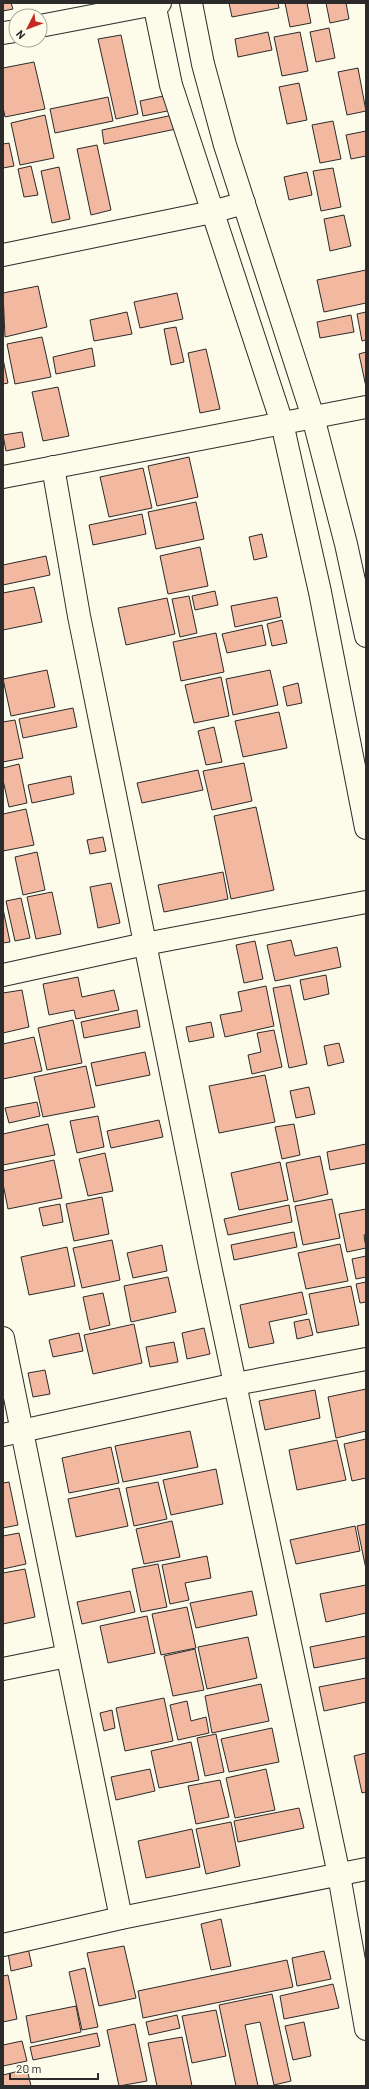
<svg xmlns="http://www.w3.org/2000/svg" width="369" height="2089" viewBox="0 0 369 2089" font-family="Barlow,sans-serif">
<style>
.building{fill:#f2b8a0;stroke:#2b2b2b}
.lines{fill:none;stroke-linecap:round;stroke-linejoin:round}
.street-casing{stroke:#2b2b2b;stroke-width:24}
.secondary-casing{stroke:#2b2b2b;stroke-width:24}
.street{stroke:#fdfbea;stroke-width:22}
.secondary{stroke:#fdfbea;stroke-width:22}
</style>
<rect width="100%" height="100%" fill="#fdfbea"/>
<!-- building -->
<g class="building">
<path d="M 3,3 L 11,3 L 13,9 L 3,11 Z"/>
<path d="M 229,3 L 278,3 L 279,8 L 232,17 Z"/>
<path d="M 285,3 L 307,3 L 311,23 L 290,27 Z"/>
<path d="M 326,3 L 346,3 L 349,19 L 330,23 Z"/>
<path d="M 329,28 L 335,58 L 316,62 L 310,32 Z"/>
<path d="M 268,32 L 272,50 L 238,57 L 235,39 Z"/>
<path d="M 300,32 L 308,71 L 282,76 L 274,37 Z"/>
<path d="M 121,35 L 138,114 L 116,119 L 98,39 Z"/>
<path d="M 34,62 L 45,109 L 5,117 L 3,107 L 3,68 Z"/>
<path d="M 358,68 L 366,111 L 347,115 L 338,72 Z"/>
<path d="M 299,83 L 307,120 L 287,124 L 279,87 Z"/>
<path d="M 168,95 L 172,110 L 143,116 L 140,101 Z"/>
<path d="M 108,97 L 113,121 L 55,133 L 50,109 Z"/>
<path d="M 45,115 L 54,158 L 20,165 L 11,123 Z"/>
<path d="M 173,115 L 176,129 L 104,144 L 102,130 Z"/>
<path d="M 333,121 L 341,159 L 320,163 L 312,125 Z"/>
<path d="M 366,131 L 366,156 L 351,159 L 346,135 Z"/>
<path d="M 9,143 L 14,166 L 3,168 L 3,144 Z"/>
<path d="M 97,145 L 111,210 L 91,215 L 77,149 Z"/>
<path d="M 31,166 L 38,195 L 24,197 L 18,169 Z"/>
<path d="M 59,167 L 70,219 L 52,223 L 41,171 Z"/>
<path d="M 333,168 L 341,207 L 321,211 L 313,171 Z"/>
<path d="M 307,172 L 312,195 L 289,200 L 284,177 Z"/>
<path d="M 344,215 L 351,246 L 330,251 L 324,219 Z"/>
<path d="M 366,270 L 366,303 L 324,312 L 317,280 Z"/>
<path d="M 38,286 L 47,327 L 5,337 L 3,293 Z"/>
<path d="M 177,293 L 183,319 L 140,328 L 134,302 Z"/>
<path d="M 127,312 L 132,334 L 94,341 L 90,320 Z"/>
<path d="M 366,312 L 366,340 L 362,341 L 357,314 Z"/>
<path d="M 351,315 L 354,332 L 320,338 L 317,322 Z"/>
<path d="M 176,327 L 184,362 L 171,365 L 164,329 Z"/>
<path d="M 42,337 L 51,377 L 15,384 L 7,344 Z"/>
<path d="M 92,348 L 95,366 L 56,374 L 53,357 Z"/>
<path d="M 206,349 L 220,409 L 200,413 L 188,353 Z"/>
<path d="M 366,352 L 366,387 L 359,354 Z"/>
<path d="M 3,359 L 8,383 L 3,384 Z"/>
<path d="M 58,387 L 69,436 L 43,441 L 32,392 Z"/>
<path d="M 22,432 L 25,447 L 6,451 L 3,435 Z"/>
<path d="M 189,457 L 198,497 L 157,506 L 148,466 Z"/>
<path d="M 143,468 L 152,508 L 109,517 L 100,477 Z"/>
<path d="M 196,502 L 204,539 L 156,549 L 148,512 Z"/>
<path d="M 142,514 L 146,534 L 93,545 L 89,525 Z"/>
<path d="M 262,534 L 267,557 L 254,560 L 249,537 Z"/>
<path d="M 200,547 L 208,586 L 168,594 L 160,556 Z"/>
<path d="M 46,556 L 50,575 L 3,585 L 3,565 Z"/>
<path d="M 34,587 L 42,622 L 3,630 L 3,593 Z"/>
<path d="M 215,591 L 218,605 L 195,610 L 192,596 Z"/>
<path d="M 189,596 L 197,633 L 180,637 L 172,599 Z"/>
<path d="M 277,597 L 281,617 L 235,627 L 231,606 Z"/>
<path d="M 167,598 L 175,634 L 126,645 L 118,608 Z"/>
<path d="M 282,620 L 287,643 L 272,646 L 267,624 Z"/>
<path d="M 262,625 L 266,645 L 227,653 L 222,634 Z"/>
<path d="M 216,633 L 224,672 L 181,681 L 173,642 Z"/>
<path d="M 47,670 L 55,707 L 11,716 L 3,679 Z"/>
<path d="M 270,670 L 278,705 L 233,715 L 226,679 Z"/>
<path d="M 221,677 L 229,716 L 194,723 L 185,685 Z"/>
<path d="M 298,683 L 302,703 L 287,706 L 283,687 Z"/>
<path d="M 73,708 L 77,727 L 23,738 L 19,719 Z"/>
<path d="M 279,712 L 287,748 L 243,757 L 235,721 Z"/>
<path d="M 15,720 L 23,758 L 3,762 L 3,722 Z"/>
<path d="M 214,727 L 222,762 L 206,765 L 198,731 Z"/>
<path d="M 244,763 L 252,801 L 212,810 L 203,771 Z"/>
<path d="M 19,764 L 27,803 L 9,807 L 3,780 L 3,768 Z"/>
<path d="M 198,770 L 203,790 L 142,803 L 137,783 Z"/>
<path d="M 71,776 L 74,794 L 32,803 L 28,785 Z"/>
<path d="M 256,807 L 274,890 L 231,899 L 214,816 Z"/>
<path d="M 26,809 L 34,845 L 3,851 L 3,814 Z"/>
<path d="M 103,837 L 106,851 L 90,854 L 87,840 Z"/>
<path d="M 37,852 L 45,890 L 23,895 L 15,857 Z"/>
<path d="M 223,872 L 228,899 L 164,912 L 158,885 Z"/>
<path d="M 111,883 L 120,923 L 98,928 L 90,887 Z"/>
<path d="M 52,892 L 61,934 L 36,939 L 27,897 Z"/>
<path d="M 21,898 L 30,938 L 15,941 L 6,901 Z"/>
<path d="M 3,909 L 10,942 L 3,943 Z"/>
<path d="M 291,940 L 295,956 L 337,947 L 341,967 L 275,981 L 267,945 Z"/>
<path d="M 255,941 L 263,979 L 244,983 L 236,945 Z"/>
<path d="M 326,975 L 329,994 L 304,1000 L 300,980 Z"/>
<path d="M 78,977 L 82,997 L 114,990 L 119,1010 L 76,1019 L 74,1010 L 49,1015 L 43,984 Z"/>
<path d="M 290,985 L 307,1064 L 289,1068 L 273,988 Z"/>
<path d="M 266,986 L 274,1026 L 225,1037 L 220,1015 L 242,1011 L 238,992 Z"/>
<path d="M 22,990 L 29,1027 L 3,1033 L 3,993 Z"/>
<path d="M 137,1010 L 140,1027 L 84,1038 L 81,1022 Z"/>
<path d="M 73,1020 L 82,1063 L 47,1070 L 38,1028 Z"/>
<path d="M 211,1022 L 214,1037 L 189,1042 L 186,1027 Z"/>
<path d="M 274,1030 L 282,1067 L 252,1074 L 248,1055 L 261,1052 L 257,1033 Z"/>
<path d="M 34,1037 L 42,1071 L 3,1079 L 3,1044 Z"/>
<path d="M 339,1043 L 344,1062 L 328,1066 L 324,1046 Z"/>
<path d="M 145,1052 L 150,1075 L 96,1086 L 91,1063 Z"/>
<path d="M 86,1066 L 95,1107 L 43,1117 L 34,1077 Z"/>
<path d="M 265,1075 L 275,1122 L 219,1133 L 209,1086 Z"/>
<path d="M 309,1087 L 315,1114 L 296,1118 L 290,1091 Z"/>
<path d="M 37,1102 L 40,1116 L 9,1123 L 5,1108 Z"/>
<path d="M 98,1116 L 104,1147 L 77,1153 L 70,1121 Z"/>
<path d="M 159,1120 L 163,1137 L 111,1148 L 107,1131 Z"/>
<path d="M 48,1124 L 55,1155 L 3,1165 L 3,1134 Z"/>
<path d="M 294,1124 L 300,1155 L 282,1159 L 275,1127 Z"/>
<path d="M 366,1144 L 366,1163 L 330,1170 L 327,1152 Z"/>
<path d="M 105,1153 L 113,1191 L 88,1196 L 79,1159 Z"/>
<path d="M 320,1156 L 328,1194 L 294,1202 L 286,1163 Z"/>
<path d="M 54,1160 L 62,1198 L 8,1209 L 3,1184 L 3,1171 Z"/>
<path d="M 280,1162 L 288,1200 L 239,1210 L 231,1173 Z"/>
<path d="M 102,1197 L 109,1234 L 74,1241 L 66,1204 Z"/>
<path d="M 332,1199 L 340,1238 L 303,1245 L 295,1206 Z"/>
<path d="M 60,1204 L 63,1222 L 43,1226 L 39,1208 Z"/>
<path d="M 289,1205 L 292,1222 L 228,1235 L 224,1219 Z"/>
<path d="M 366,1209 L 366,1234 L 364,1235 L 366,1248 L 347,1252 L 339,1214 Z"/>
<path d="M 294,1232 L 297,1247 L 234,1260 L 231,1245 Z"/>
<path d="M 112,1240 L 120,1280 L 82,1288 L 73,1248 Z"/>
<path d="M 340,1244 L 348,1281 L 306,1289 L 298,1253 Z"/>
<path d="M 162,1245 L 167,1271 L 133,1278 L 127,1253 Z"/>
<path d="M 67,1247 L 75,1286 L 29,1295 L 21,1257 Z"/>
<path d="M 366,1256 L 366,1277 L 356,1279 L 352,1259 Z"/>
<path d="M 168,1277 L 176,1312 L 131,1322 L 124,1286 Z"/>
<path d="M 366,1282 L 366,1302 L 360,1303 L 356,1284 Z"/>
<path d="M 351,1286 L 359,1325 L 317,1333 L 309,1294 Z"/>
<path d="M 302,1292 L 307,1314 L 269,1322 L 274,1343 L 249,1348 L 240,1305 Z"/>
<path d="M 103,1293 L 110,1325 L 90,1330 L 83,1297 Z"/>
<path d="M 309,1319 L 313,1335 L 297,1339 L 294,1322 Z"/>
<path d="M 134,1324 L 142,1363 L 93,1374 L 84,1335 Z"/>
<path d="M 204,1328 L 210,1354 L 187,1359 L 182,1333 Z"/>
<path d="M 79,1333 L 83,1351 L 53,1357 L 49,1340 Z"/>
<path d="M 174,1342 L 178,1362 L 150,1367 L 146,1347 Z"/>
<path d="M 45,1370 L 50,1394 L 33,1397 L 28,1373 Z"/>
<path d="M 366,1389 L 366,1431 L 336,1438 L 328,1397 Z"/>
<path d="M 315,1390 L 320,1418 L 265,1430 L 259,1401 Z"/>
<path d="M 190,1431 L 198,1467 L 123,1482 L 115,1446 Z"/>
<path d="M 366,1439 L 366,1478 L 352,1481 L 344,1444 Z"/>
<path d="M 337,1440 L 346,1480 L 297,1490 L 289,1450 Z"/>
<path d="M 111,1447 L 119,1483 L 69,1493 L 62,1458 Z"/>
<path d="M 216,1469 L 223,1504 L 171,1515 L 163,1480 Z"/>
<path d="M 9,1482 L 18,1525 L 3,1528 L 3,1483 Z"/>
<path d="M 158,1482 L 167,1519 L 134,1526 L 126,1488 Z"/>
<path d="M 119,1488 L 128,1526 L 76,1537 L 68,1499 Z"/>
<path d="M 172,1521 L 180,1557 L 144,1564 L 136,1529 Z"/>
<path d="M 366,1524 L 366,1569 L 357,1526 Z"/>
<path d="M 355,1526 L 360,1551 L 296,1564 L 290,1540 Z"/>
<path d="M 19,1533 L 26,1564 L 3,1569 L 3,1536 Z"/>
<path d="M 207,1556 L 211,1578 L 185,1583 L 189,1600 L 170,1604 L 162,1565 Z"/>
<path d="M 158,1564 L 167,1607 L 141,1612 L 132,1569 Z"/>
<path d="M 25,1569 L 35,1617 L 3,1624 L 3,1573 Z"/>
<path d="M 366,1585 L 366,1613 L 326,1622 L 320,1594 Z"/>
<path d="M 130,1591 L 135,1612 L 82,1624 L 77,1602 Z"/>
<path d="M 252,1591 L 257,1615 L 196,1628 L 190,1603 Z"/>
<path d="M 187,1607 L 196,1648 L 161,1655 L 152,1614 Z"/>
<path d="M 147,1616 L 155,1653 L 108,1663 L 100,1626 Z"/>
<path d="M 366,1636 L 366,1658 L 314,1668 L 310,1647 Z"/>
<path d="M 248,1637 L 257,1678 L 207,1689 L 198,1647 Z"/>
<path d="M 195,1649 L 204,1690 L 173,1696 L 164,1656 Z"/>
<path d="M 366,1678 L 366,1702 L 324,1711 L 319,1687 Z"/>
<path d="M 261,1684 L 269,1721 L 212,1733 L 205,1696 Z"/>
<path d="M 164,1698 L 173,1741 L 125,1751 L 116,1708 Z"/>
<path d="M 187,1701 L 191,1721 L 206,1717 L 209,1733 L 178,1740 L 170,1705 Z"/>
<path d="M 112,1710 L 115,1728 L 104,1731 L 100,1713 Z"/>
<path d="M 272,1728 L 279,1762 L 229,1772 L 221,1739 Z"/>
<path d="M 216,1734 L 224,1772 L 205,1776 L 197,1738 Z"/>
<path d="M 191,1742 L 199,1780 L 159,1788 L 151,1751 Z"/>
<path d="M 366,1753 L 366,1792 L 362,1793 L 354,1756 Z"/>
<path d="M 150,1769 L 155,1791 L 116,1800 L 111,1777 Z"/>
<path d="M 266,1769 L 275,1810 L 235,1818 L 226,1778 Z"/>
<path d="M 220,1780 L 229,1817 L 196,1824 L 188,1786 Z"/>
<path d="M 299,1808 L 304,1828 L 238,1842 L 234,1821 Z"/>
<path d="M 231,1822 L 240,1866 L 206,1874 L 196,1829 Z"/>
<path d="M 192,1829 L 200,1867 L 146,1878 L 138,1841 Z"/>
<path d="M 221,1919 L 231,1966 L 211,1970 L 201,1924 Z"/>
<path d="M 124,1946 L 136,1998 L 99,2006 L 87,1953 Z"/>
<path d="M 28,1948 L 32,1966 L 11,1971 L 8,1953 Z"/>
<path d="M 324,1951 L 331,1979 L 297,1986 L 292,1958 Z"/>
<path d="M 287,1960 L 293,1987 L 143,2018 L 138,1991 Z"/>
<path d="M 85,1968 L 98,2027 L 82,2030 L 69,1972 Z"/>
<path d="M 8,1975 L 17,2019 L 3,2022 L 3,1976 Z"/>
<path d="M 333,1984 L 339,2008 L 284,2019 L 280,1996 Z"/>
<path d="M 272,1994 L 291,2081 L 274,2085 L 260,2022 L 245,2025 L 258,2086 L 236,2086 L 219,2005 Z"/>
<path d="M 76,2006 L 81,2032 L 31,2043 L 26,2016 Z"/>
<path d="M 216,2010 L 226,2056 L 192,2063 L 182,2016 Z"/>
<path d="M 177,2015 L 180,2028 L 149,2035 L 146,2022 Z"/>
<path d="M 304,2022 L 311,2056 L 293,2060 L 285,2026 Z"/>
<path d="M 135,2024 L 147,2081 L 119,2086 L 107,2030 Z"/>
<path d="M 97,2033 L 100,2046 L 33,2060 L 30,2047 Z"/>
<path d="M 182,2037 L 192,2086 L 157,2086 L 148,2043 Z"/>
<path d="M 22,2041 L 27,2061 L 3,2066 L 3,2045 Z"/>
<path d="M 27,2069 L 31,2086 L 3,2086 L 3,2075 Z"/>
</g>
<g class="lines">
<defs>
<g id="street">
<path d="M 40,26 L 160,3"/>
<path d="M 3,33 L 16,31"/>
<path d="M 3,255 L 212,212 L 244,203"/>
<path d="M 53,467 L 79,616 L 210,1266 L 339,1875 L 366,2029"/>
<path d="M 3,477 L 366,407"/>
<path d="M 3,975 L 145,944 L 366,902"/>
<path d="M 3,1338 L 121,1918"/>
<path d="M 3,1435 L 236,1384 L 366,1359"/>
<path d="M 3,1669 L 67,1656"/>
<path d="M 3,1945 L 121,1918 L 366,1869"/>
</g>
<g id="secondary">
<path d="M 154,3 L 171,85 L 282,423 L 320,592 L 366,828"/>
<path d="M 191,3 L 203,64 L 225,145 L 313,417 L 346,544 L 366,636"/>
</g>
</defs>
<!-- street casing -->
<use href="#street" class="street-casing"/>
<!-- secondary casing -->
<use href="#secondary" class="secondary-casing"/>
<!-- street -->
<use href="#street" class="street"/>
<!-- secondary -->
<use href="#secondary" class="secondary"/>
</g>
<!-- border -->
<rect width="369" height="2089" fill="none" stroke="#2b2b2b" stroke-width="8"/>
<!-- north arrow -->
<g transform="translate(28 28) rotate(228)"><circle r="19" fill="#fdfbea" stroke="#a9a89e"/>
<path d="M0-3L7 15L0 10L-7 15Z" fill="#c62828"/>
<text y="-6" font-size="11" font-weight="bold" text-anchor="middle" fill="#2b2b2b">N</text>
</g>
<!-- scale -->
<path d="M10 2073v6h88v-6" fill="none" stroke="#2b2b2b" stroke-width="2"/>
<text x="16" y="2073" font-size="12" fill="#2b2b2b" stroke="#fdfbea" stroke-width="3" paint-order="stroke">20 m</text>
</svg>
